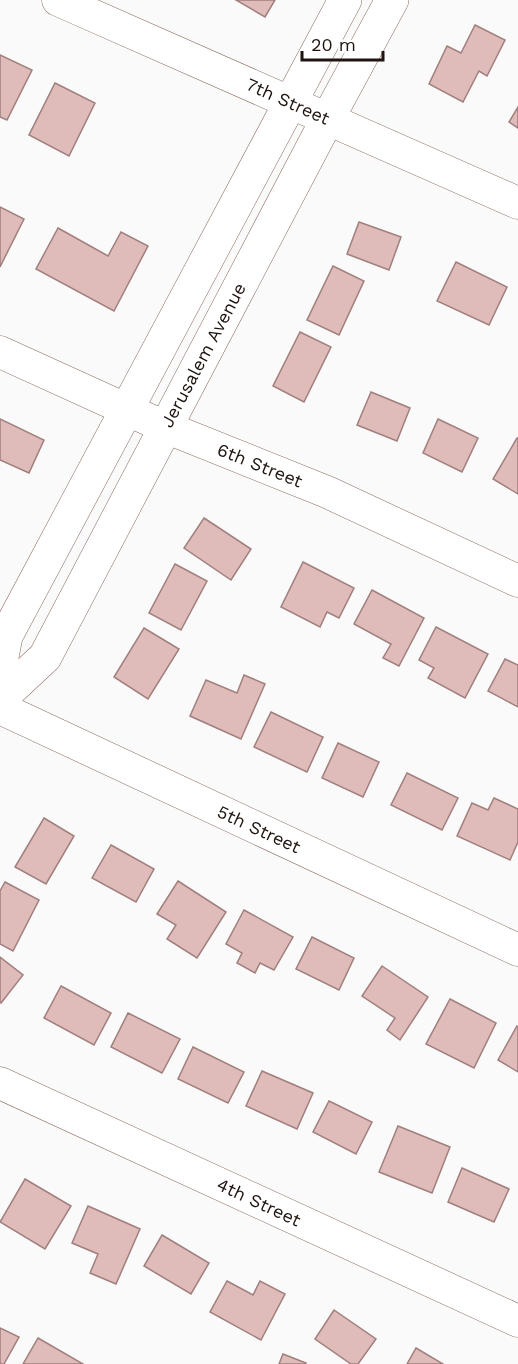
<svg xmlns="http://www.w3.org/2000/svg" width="518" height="1364" viewBox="0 0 518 1364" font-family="'Work Sans',sans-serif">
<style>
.building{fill:#dfbbba;stroke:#a07f7d;stroke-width:1.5}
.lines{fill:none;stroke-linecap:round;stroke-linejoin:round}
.minor-casing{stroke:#8b6e62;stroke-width:33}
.major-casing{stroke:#8b6e62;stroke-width:34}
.minor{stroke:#fff;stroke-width:32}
.major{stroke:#fff;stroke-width:33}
.labels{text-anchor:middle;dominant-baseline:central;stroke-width:4.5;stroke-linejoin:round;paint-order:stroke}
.street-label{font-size:18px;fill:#1f140f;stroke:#fff}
</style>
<rect width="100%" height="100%" fill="#fafafa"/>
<!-- building -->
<g class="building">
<path d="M 236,0 L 275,0 L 265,17 Z"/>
<path d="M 475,25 L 505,40 L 487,76 L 479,71 L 463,102 L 429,84 L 447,46 L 461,53 Z"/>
<path d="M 0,55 L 32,70 L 7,120 L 0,117 Z"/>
<path d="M 55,83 L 95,103 L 69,156 L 29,135 Z"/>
<path d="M 518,107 L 518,128 L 509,122 Z"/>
<path d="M 0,207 L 24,219 L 0,267 Z"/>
<path d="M 359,222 L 401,237 L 389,270 L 347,254 Z"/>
<path d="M 58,228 L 108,256 L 121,232 L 148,246 L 114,311 L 36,269 Z"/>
<path d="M 456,262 L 507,287 L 489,325 L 437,301 Z"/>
<path d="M 333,266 L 364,281 L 339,335 L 307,320 Z"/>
<path d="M 300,332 L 331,347 L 304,402 L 273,386 Z"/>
<path d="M 371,392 L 410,408 L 397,441 L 357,425 Z"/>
<path d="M 0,419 L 44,440 L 29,473 L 0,460 Z"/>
<path d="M 438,419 L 478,438 L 462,472 L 423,453 Z"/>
<path d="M 517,438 L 518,438 L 518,494 L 493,479 Z"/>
<path d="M 204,518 L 251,549 L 231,580 L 184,548 Z"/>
<path d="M 303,562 L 354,588 L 339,618 L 327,612 L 320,627 L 281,607 Z"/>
<path d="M 175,564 L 207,581 L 181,630 L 149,613 Z"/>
<path d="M 372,590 L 424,618 L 399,666 L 383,658 L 391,644 L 354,624 Z"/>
<path d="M 436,627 L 488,654 L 465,698 L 428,678 L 434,668 L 419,660 Z"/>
<path d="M 144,628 L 179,649 L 148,699 L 114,677 Z"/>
<path d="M 505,659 L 518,665 L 518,707 L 488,691 Z"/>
<path d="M 244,675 L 265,684 L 241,739 L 190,716 L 206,680 L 237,693 Z"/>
<path d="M 271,712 L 323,737 L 307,772 L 254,747 Z"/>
<path d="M 338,743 L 379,762 L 363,797 L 322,778 Z"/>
<path d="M 407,773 L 458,798 L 442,830 L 391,805 Z"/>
<path d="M 494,798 L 518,809 L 518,842 L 510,860 L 457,836 L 472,803 L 488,810 Z"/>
<path d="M 44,818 L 74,836 L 46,884 L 15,867 Z"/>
<path d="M 111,845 L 154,869 L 136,902 L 92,878 Z"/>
<path d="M 178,881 L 226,912 L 197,958 L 167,939 L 176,925 L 157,914 Z"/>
<path d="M 5,882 L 39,900 L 13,951 L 0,944 L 0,891 Z"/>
<path d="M 244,910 L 293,937 L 274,970 L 260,963 L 255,973 L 237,963 L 242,953 L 226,944 Z"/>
<path d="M 312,937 L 354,958 L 339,990 L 296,969 Z"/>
<path d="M 0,957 L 23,975 L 1,1003 L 0,1002 Z"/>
<path d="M 382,966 L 428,997 L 400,1040 L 387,1030 L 395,1018 L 362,996 Z"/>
<path d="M 61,986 L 111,1013 L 94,1045 L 44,1018 Z"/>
<path d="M 450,999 L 496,1023 L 474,1068 L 426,1044 Z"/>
<path d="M 128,1013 L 180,1039 L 162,1073 L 111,1047 Z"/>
<path d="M 517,1026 L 518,1027 L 518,1072 L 498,1060 Z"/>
<path d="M 193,1047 L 244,1072 L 228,1103 L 178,1079 Z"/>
<path d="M 262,1071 L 313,1093 L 297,1129 L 246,1106 Z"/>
<path d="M 329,1101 L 372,1122 L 356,1154 L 313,1132 Z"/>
<path d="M 398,1126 L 450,1147 L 432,1193 L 379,1172 Z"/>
<path d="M 462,1168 L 509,1189 L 494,1222 L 448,1202 Z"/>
<path d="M 25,1179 L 71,1206 L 45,1249 L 0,1222 Z"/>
<path d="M 88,1206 L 140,1229 L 116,1284 L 90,1273 L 98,1254 L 72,1243 Z"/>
<path d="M 162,1235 L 209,1263 L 191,1294 L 144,1266 Z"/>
<path d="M 227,1281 L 253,1295 L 260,1281 L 285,1294 L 261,1340 L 210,1312 Z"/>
<path d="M 334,1310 L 376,1339 L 358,1364 L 351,1364 L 315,1339 Z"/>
<path d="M 0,1328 L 19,1337 L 4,1364 L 0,1364 Z"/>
<path d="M 38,1338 L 83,1364 L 23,1364 Z"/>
<path d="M 416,1348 L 443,1364 L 407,1364 Z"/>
<path d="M 283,1354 L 306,1363 L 305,1364 L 279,1364 Z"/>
</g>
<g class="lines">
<defs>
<g id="minor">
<path d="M 58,0 L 518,203"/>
<path d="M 0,352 L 165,427 L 327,492 L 518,581"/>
<path d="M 0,708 L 518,950"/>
<path d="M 0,1083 L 518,1321"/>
</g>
<g id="major">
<path d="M 0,668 L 6,636 L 345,0"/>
<path d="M 0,699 L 45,657 L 328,118 L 392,0"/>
</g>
</defs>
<!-- minor casing -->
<use href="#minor" class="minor-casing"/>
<!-- major casing -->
<use href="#major" class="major-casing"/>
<!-- minor -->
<use href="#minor" class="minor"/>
<!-- major -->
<use href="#major" class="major"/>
</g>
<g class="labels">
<!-- street labels -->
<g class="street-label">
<text transform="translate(288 101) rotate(24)">7th Street</text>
<text transform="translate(203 355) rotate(-62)">Jerusalem Avenue</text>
<text transform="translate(260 465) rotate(22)">6th Street</text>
<text transform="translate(259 829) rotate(25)">5th Street</text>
<text transform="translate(259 1202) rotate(25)">4th Street</text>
</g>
</g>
<!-- scale -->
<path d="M302 51v9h81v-9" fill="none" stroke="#1f140f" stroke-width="3"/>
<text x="311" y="51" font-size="18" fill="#1f140f" stroke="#ffffff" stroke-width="4.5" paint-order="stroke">20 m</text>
</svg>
